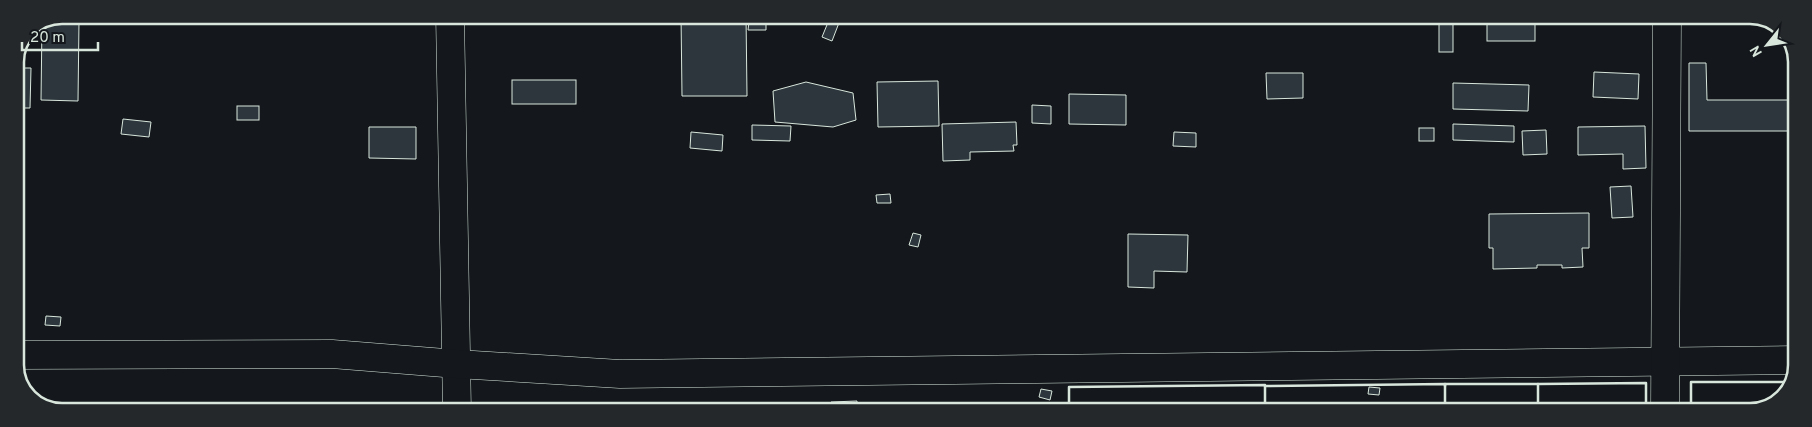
<svg xmlns="http://www.w3.org/2000/svg" width="1812" height="427" viewBox="0 0 1812 427" font-family="Overpass,sans-serif">
<style>
.building{fill:#2c363c;stroke:#d8e6dc}
.lines{fill:none;stroke-linecap:round;stroke-linejoin:round}
.minor-casing{stroke:#d8e6dc;stroke-width:29}
.minor{stroke:#14181c;stroke-width:28}
.wall{stroke:#d8e6dc;stroke-width:2.5}
.rim{fill:none;stroke:#d8e6dc;stroke-width:2.5}
</style>
<rect width="100%" height="100%" fill="#14181c"/>
<!-- building -->
<g class="building">
<path d="M 681,15 L 746,15 L 747,96 L 682,96 Z"/>
<path d="M 831,15 L 842,15 L 832,41 L 822,37 Z"/>
<rect x="1439" y="16" width="14" height="36"/>
<rect x="1487" y="16" width="48" height="25"/>
<path d="M 48,20 L 79,21 L 78,101 L 41,100 L 42,23 Z"/>
<path d="M 749,22 L 766,22 L 766,30 L 748,30 Z"/>
<path d="M 1689,63 L 1706,63 L 1707,100 L 1797,100 L 1796,131 L 1689,131 Z"/>
<path d="M 15,68 L 31,68 L 30,108 L 15,108 Z"/>
<path d="M 1594,72 L 1639,74 L 1638,99 L 1593,97 Z"/>
<path d="M 1266,73 L 1303,73 L 1303,98 L 1267,99 Z"/>
<rect x="512" y="80" width="64" height="24"/>
<path d="M 938,81 L 939,126 L 878,127 L 877,82 Z"/>
<path d="M 806,82 L 853,93 L 856,120 L 833,127 L 775,122 L 773,91 Z"/>
<path d="M 1453,83 L 1529,85 L 1528,111 L 1453,109 Z"/>
<path d="M 1069,94 L 1126,95 L 1126,125 L 1069,124 Z"/>
<path d="M 1032,105 L 1051,106 L 1051,124 L 1032,123 Z"/>
<rect x="237" y="106" width="22" height="14"/>
<path d="M 123,119 L 151,122 L 149,137 L 121,134 Z"/>
<path d="M 1016,122 L 1017,145 L 1013,145 L 1014,151 L 970,152 L 970,160 L 943,161 L 942,124 Z"/>
<path d="M 1453,124 L 1514,126 L 1514,142 L 1453,140 Z"/>
<path d="M 752,125 L 791,126 L 790,141 L 752,140 Z"/>
<path d="M 1645,126 L 1646,168 L 1623,169 L 1623,154 L 1578,155 L 1578,127 Z"/>
<path d="M 369,127 L 416,127 L 416,159 L 369,158 Z"/>
<rect x="1419" y="128" width="15" height="13"/>
<path d="M 1546,130 L 1547,154 L 1523,155 L 1522,131 Z"/>
<path d="M 691,132 L 723,135 L 722,151 L 690,148 Z"/>
<path d="M 1174,132 L 1196,133 L 1196,147 L 1173,146 Z"/>
<path d="M 1631,186 L 1633,217 L 1612,218 L 1610,187 Z"/>
<path d="M 890,194 L 891,203 L 877,203 L 876,195 Z"/>
<path d="M 1589,213 L 1589,248 L 1582,248 L 1583,267 L 1562,268 L 1562,265 L 1537,265 L 1537,268 L 1493,269 L 1493,248 L 1489,248 L 1489,214 Z"/>
<path d="M 913,233 L 921,235 L 918,247 L 909,245 Z"/>
<path d="M 1128,234 L 1188,235 L 1187,272 L 1154,271 L 1154,288 L 1128,287 Z"/>
<path d="M 46,316 L 61,317 L 60,326 L 45,325 Z"/>
<path d="M 1369,387 L 1380,388 L 1379,395 L 1368,394 Z"/>
<path d="M 1041,389 L 1052,391 L 1050,400 L 1039,397 Z"/>
<path d="M 857,401 L 857,411 L 814,411 L 832,411 L 831,402 Z"/>
<path d="M 1516,406 L 1516,412 L 1485,412 L 1485,407 Z"/>
</g>
<g class="lines">
<defs>
<g id="minor">
<path d="M 450,15 L 457,411"/>
<path d="M 15,355 L 332,354 L 457,364 L 620,374 L 1796,360"/>
<path d="M 1665,412 L 1667,16"/>
</g>
</defs>
<!-- minor casing -->
<use href="#minor" class="minor-casing"/>
<!-- minor -->
<use href="#minor" class="minor"/>
<!-- wall -->
<g class="wall">
<path d="M 1265,386 L 1445,384 L 1445,412"/>
<path d="M 1445,386 L 1445,384 L 1538,384"/>
<path d="M 1069,412 L 1069,387 L 1265,385 L 1265,412"/>
<path d="M 1538,412 L 1538,384 L 1646,383 L 1646,412"/>
<path d="M 1691,412 L 1691,382 L 1792,382"/>
</g>
</g>
<!-- crop -->
<path d="M0 0H1812V427H0ZM62 24H1750A38 38 0 0 1 1788 62V365A38 38 0 0 1 1750 403H62A38 38 0 0 1 24 365V62A38 38 0 0 1 62 24Z" fill="#24282b" fill-rule="evenodd"/>
<path class="rim" d="M62 24H1750A38 38 0 0 1 1788 62V365A38 38 0 0 1 1750 403H62A38 38 0 0 1 24 365V62A38 38 0 0 1 62 24Z"/>
<!-- north arrow -->
<g transform="translate(1767 45) rotate(240)" stroke="#14181c" stroke-width="4" paint-order="stroke">
<path d="M0-4L9 19L0 12L-9 19Z" fill="#d8e6dc"/>
<text y="-8" font-size="14" font-weight="bold" text-anchor="middle" fill="#d8e6dc">N</text>
</g>
<!-- scale -->
<path d="M22 42v8h76v-8" fill="none" stroke="#d8e6dc" stroke-width="2.5"/>
<text x="30" y="42" font-size="15" fill="#d8e6dc" stroke="#14181c" stroke-width="4" paint-order="stroke">20 m</text>
</svg>
